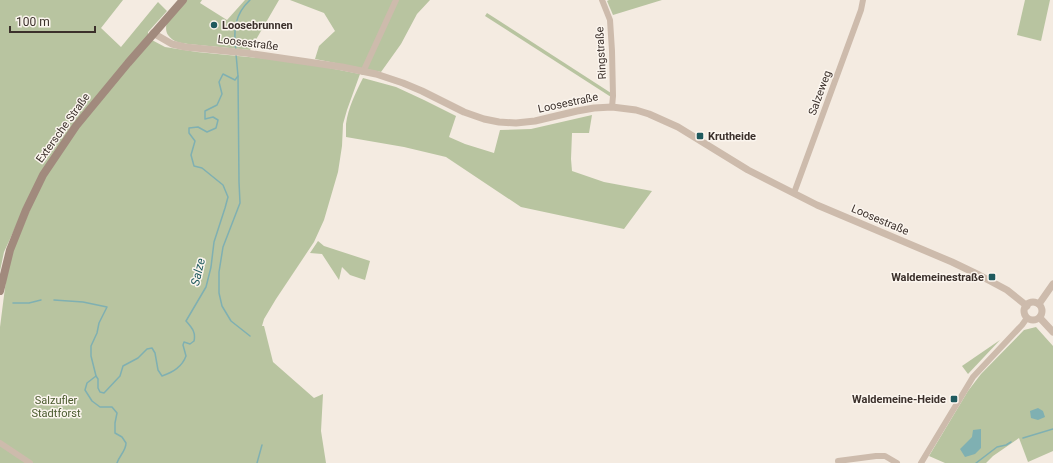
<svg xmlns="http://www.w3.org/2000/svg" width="1053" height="463" viewBox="0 0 1053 463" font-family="Roboto,sans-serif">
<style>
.green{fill:#b8c4a0}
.water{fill:#7fb0b2}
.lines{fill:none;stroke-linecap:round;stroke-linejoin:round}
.stream{stroke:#7fb0b2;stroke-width:1.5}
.minor{stroke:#cdbbac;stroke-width:6}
.tertiary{stroke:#cdbbac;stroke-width:7}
.secondary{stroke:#a18a7d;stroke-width:8}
.poi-dot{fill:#1f5a5e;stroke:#fbf5ee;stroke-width:1.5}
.labels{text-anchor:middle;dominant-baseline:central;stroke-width:3;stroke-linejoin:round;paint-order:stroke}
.poi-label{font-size:11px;font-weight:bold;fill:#3b302b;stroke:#fbf5ee;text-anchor:start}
.street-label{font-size:11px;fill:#3b302b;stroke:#fbf5ee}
.park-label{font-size:11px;fill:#4a5a2e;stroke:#fbf5ee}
.water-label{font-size:12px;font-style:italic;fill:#1f5a5e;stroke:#fbf5ee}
</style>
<rect width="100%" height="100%" fill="#f4ebe1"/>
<!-- green -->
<g class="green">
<path d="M 0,0 L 123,0 L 101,28 L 121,47 L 158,2 L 167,11 L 148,32 L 148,35 L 38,178 L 4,252 L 0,271 Z"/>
<path d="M 187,0 L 202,0 L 200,3 L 227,20 L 245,0 L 279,0 L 250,50 L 188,44 C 180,43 173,42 168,35 C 160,22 179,8 187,0 Z"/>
<path d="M 290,0 L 430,0 L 417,14 L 401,44 L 381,72 L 315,59 L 319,46 L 335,31 L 324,13 Z"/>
<path d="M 609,0 L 662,0 L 613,15 L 607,1 Z"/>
<path d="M 1025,0 L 1050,0 L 1041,41 L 1017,35 Z"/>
<path d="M 487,13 L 611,93 L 611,97 L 485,16 Z"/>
<path d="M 150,39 L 165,47 L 197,52 L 280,60 L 319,66 L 360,74 L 347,110 L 343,124 L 342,146 L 338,172 L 324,220 L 314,242 L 276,299 L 264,319 L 262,326 L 264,326 L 273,362 L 314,398 L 323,394 L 321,431 L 326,463 L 0,463 L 0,327 L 6,280 L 13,251 L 43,178 L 77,127 Z"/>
<path d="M 363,78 L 396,87 L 424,100 L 456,116 L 449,137 L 465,144 L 494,153 L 500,130 L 531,129 L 592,115 L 589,133 L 572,133 L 571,159 L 572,171 L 604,182 L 652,191 L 624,229 L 521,207 L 446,157 L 404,147 L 346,137 C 346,133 346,128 346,124 C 348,108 356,92 363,78 Z"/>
<path d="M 318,241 L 324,246 L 370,261 L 365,280 L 350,275 L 342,267 L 339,280 L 322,254 L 310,253 Z"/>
<path d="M 1036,327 L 1053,346 L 1053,451 L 1028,462 L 1019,438 L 993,456 L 986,463 L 945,463 L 929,456 L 968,391 L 981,374 L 1024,330 Z"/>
<path d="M 1000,340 L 968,374 L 962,366 Z"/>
</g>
<!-- water -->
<g class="water">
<path d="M 1038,408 L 1043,411 L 1045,417 L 1038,420 L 1031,418 L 1030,411 Z"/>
<path d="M 981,429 L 981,448 L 975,454 L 965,457 L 960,449 L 972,437 L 973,430 Z"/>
</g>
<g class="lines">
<!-- stream -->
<g class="stream">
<path d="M 236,50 C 233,30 235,14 250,0"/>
<path d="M 238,76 L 239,182 L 240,203 L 223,247 L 219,272 L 219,293 L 222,306 L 231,321 L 250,336"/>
<path d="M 54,300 L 83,302 L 107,307 L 99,323 L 97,333 L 91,346 L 91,356 L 96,376"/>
<path d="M 13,303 L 29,303 L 41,300"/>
<path d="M 1023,438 L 1053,429"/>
<path d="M 117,463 C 119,456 126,451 126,443 L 122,437 L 115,433 L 115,423 L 117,413 L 112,407 L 100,407 L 92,401 L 85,390 L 87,383 L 96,376 L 98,379 L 98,388 L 100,392 L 104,393 L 120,376 L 123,366 L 138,358 L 147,349 L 152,348 L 155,353 L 158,370 L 162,376 C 173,372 182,367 186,356 L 183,345 L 184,342 L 190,344 L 194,341 C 196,332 192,328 186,321 L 206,287 L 211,267 L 214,242 L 225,208 L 228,197 L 223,185 L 202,168 L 194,166 L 191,155 L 195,141 L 189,133 L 189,128 L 198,127 L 207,132 L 216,128 L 218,120 L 213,117 L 205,119 L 205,111 L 217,105 L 222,94 L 219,82 L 223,74 L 235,80 L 238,76 L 236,54"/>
<path d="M 257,463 L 262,445"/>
<path d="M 976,463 L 997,447 L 1006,445 L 1011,442"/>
</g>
<!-- minor -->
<g class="minor">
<path d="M 602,0 L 610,20 L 612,51 L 613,96 L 612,107"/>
<path d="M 363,72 L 396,0"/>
<path d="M 794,193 L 861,10 L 863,0"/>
<path d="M 0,443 L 30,463"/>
<path d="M 838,461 L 876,456 L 885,456 L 897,463"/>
<path d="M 921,463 L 973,377 L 1022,325 L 1027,318"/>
</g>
<!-- tertiary -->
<g class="tertiary">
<path d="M 153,33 L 172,44 L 185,47 L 246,53 L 308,62 L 342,67 L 376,74 L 403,83 L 422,91 L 464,112 L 484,119 L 499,122 L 516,123 L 535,121 L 577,111 L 594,108 L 612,107 L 636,110 L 649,114 L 678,127 L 748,170 L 817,205 L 952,262 L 979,275 L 1007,290 L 1027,306"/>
<circle cx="1033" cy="311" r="9"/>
<path d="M 1039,304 L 1053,284"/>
<path d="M 1040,318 L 1053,332"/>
</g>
<!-- secondary -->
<path class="secondary" d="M 0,291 L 10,250 L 26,210 L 43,175 L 76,126 L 128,63 L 183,0"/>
</g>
<!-- markers -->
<g class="poi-dot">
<circle cx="214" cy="25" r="4"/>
<rect x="696" y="132" width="8" height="8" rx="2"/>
<rect x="988" y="273" width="8" height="8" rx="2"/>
<rect x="950" y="395" width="8" height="8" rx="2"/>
</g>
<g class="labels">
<!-- poi labels -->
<g class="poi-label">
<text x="222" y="25">Loosebrunnen</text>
<text x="708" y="136">Krutheide</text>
<text x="984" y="277" text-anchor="end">Waldemeinestraße</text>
<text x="946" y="399" text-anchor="end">Waldemeine-Heide</text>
</g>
<!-- street labels -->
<g class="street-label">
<text transform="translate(248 43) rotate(7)">Loosestraße</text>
<text transform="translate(601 53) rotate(-93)">Ringstraße</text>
<text transform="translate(820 93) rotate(-70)">Salzeweg</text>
<text transform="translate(568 103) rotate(-12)">Loosestraße</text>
<text transform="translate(63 128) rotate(-54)">Extersche Straße</text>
<text transform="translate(880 220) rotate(23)">Loosestraße</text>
</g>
<!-- park labels -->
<g class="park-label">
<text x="56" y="400">Salzufler<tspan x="56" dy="13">Stadtforst</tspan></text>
</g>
<!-- water labels -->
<g class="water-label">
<text transform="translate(198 272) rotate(-77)">Salze</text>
</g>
</g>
<!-- scale -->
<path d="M10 26v6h85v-6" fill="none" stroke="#3b302b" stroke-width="2"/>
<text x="16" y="26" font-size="12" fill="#3b302b" stroke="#fbf5ee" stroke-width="3" paint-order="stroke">100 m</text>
</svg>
